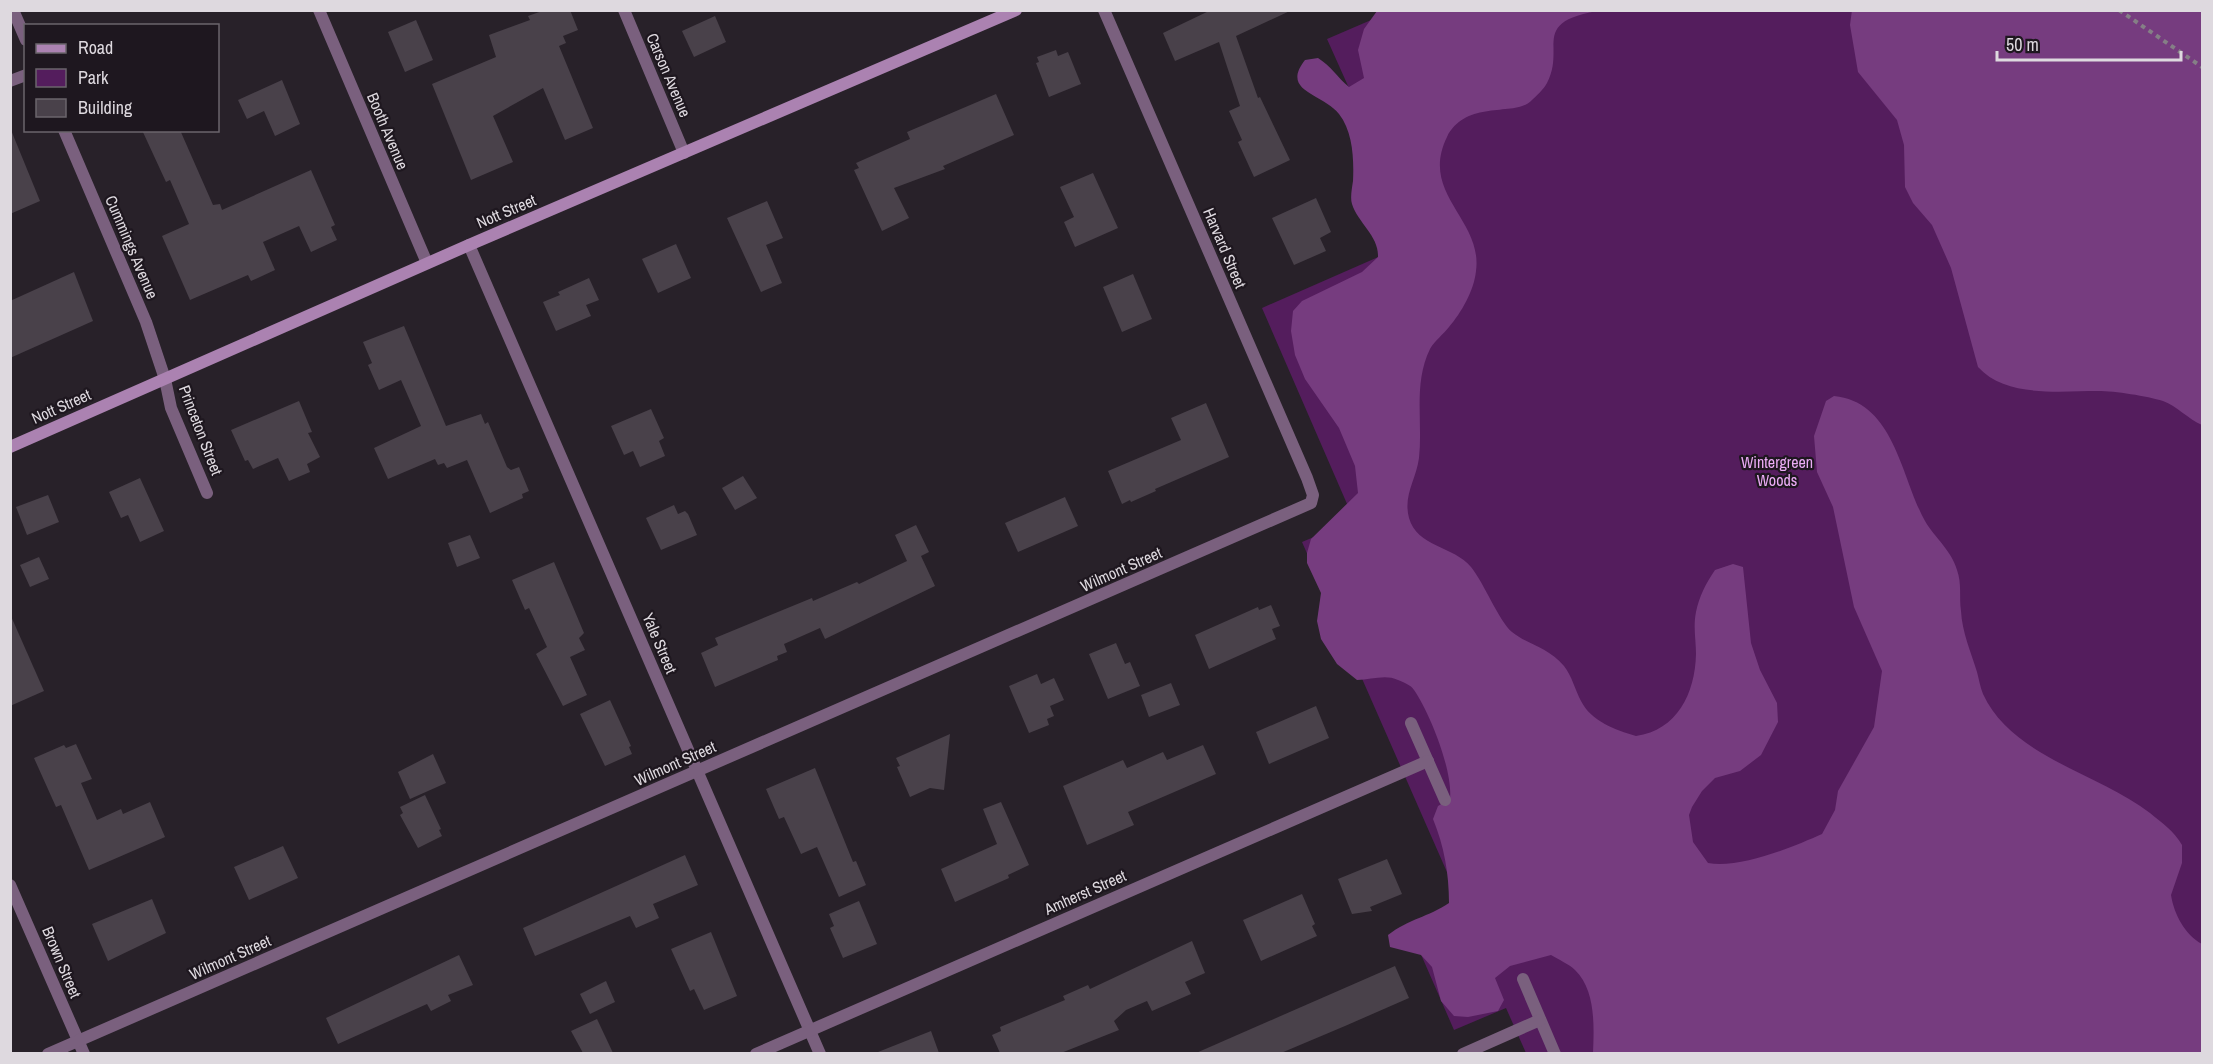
<svg xmlns="http://www.w3.org/2000/svg" width="2213" height="1064" viewBox="0 0 2213 1064" font-family="'Archivo Narrow',sans-serif">
<style>
.green{fill:#541d5d}
.forest{fill:#763c7f}
.building{fill:#49414a}
.lines{fill:none;stroke-linecap:round;stroke-linejoin:round}
.path{stroke:#857f86;stroke-width:4;stroke-dasharray:4.5 4.5;stroke-linecap:butt}
.street{stroke:#7a607e;stroke-width:12}
.secondary{stroke:#ab82b1;stroke-width:12}
.labels{text-anchor:middle;dominant-baseline:central;stroke-width:4.5;stroke-linejoin:round;paint-order:stroke}
.street-label{font-size:16px;fill:#ded9df;stroke:#1e171f}
.park-label{font-size:16px;fill:#ecacf6;stroke:#1e171f}
</style>
<rect width="100%" height="100%" fill="#282129"/>
<!-- green -->
<path class="green" d="M 1392,11 L 2202,11 L 2202,1053 L 1526,1053 L 1506,1008 L 1454,1030 L 1409,927 L 1461,904 L 1302,542 L 1354,520 L 1262,308 L 1417,240 L 1327,39 Z"/>
<!-- forest -->
<g class="forest">
<path d="M 1852,10 L 2202,11 L 2202,425 C 2188,419 2177,406 2163,401 C 2147,396 2115,391 2098,391 C 2060,391 2006,398 1978,367 L 1951,268 L 1932,225 L 1913,203 L 1905,187 L 1904,145 L 1897,120 L 1858,72 L 1850,25 Z"/>
<path d="M 1377,11 L 1597,11 C 1530,23 1566,47 1547,83 C 1544,89 1536,96 1531,101 C 1515,117 1466,99 1447,137 C 1419,194 1483,219 1476,271 C 1474,291 1461,313 1449,327 C 1443,335 1435,340 1430,349 C 1413,384 1423,421 1419,458 C 1416,480 1403,495 1409,518 C 1417,547 1454,546 1471,567 C 1484,583 1499,621 1512,632 C 1528,645 1548,647 1564,666 C 1572,676 1575,690 1581,701 C 1591,721 1615,730 1636,736 C 1677,730 1695,694 1696,654 C 1696,640 1693,627 1696,612 C 1699,597 1706,583 1715,570 L 1733,564 L 1743,567 L 1751,643 L 1760,670 L 1777,703 L 1778,722 L 1761,755 L 1740,771 L 1715,778 L 1702,791 L 1692,807 L 1689,815 L 1693,842 L 1708,863 C 1739,869 1793,847 1822,834 L 1835,810 L 1838,791 L 1874,727 L 1882,671 L 1854,607 L 1833,507 L 1817,472 L 1814,436 L 1826,401 L 1834,396 C 1895,402 1901,478 1925,521 C 1935,538 1952,551 1957,570 C 1962,584 1959,597 1961,611 C 1962,632 1971,652 1977,672 C 1979,679 1980,687 1983,694 C 2012,757 2098,773 2150,813 C 2162,823 2174,831 2182,845 L 2182,863 L 2171,895 C 2174,914 2185,935 2202,944 L 2202,1053 L 1593,1053 C 1594,1027 1596,990 1575,970 C 1569,964 1559,960 1551,955 L 1510,966 L 1495,978 L 1504,1000 L 1498,1011 L 1468,1017 L 1454,1016 L 1441,1001 L 1432,967 L 1421,955 L 1390,947 L 1388,935 C 1409,919 1428,917 1449,903 C 1449,873 1444,846 1433,819 L 1438,806 L 1450,799 C 1453,771 1430,713 1414,690 C 1411,685 1403,682 1398,680 C 1385,674 1371,680 1357,680 L 1337,664 L 1321,639 L 1317,621 L 1321,593 L 1307,563 L 1307,553 L 1311,539 L 1358,493 L 1355,466 L 1339,428 L 1305,379 L 1295,355 L 1291,331 L 1293,311 L 1302,301 L 1362,272 L 1378,257 C 1379,236 1358,223 1352,204 C 1350,198 1352,188 1353,181 C 1354,159 1353,132 1339,114 C 1323,93 1280,92 1305,60 L 1318,58 C 1331,66 1337,77 1349,87 L 1364,78 L 1358,50 L 1364,29 Z"/>
</g>
<!-- building -->
<g class="building">
<path d="M 545,10 L 570,10 L 578,30 L 563,36 L 566,43 L 559,46 L 593,128 L 565,140 L 543,88 L 493,116 L 513,162 L 471,180 L 432,84 L 496,57 L 489,35 L 530,20 L 528,16 Z"/>
<path d="M 1211,10 L 1292,10 L 1236,36 L 1258,98 L 1260,97 L 1290,160 L 1254,177 L 1238,142 L 1242,140 L 1229,111 L 1240,106 L 1219,42 L 1175,61 L 1163,33 Z"/>
<path d="M 715,16 L 726,42 L 694,57 L 682,31 Z"/>
<path d="M 416,20 L 433,60 L 405,72 L 388,32 Z"/>
<path d="M 1056,50 L 1058,56 L 1068,52 L 1081,84 L 1049,97 L 1036,63 L 1039,62 L 1037,57 Z"/>
<path d="M 282,80 L 300,124 L 275,136 L 264,111 L 247,119 L 238,100 Z"/>
<path d="M 996,94 L 1014,135 L 943,166 L 945,169 L 894,188 L 909,218 L 882,231 L 854,170 L 859,168 L 856,163 L 910,139 L 907,132 Z"/>
<path d="M 11,130 L 40,201 L 10,214 L 10,131 Z"/>
<path d="M 142,130 L 180,130 L 213,205 L 220,204 L 222,210 L 311,170 L 335,225 L 331,227 L 337,240 L 311,252 L 299,226 L 263,242 L 275,270 L 251,281 L 248,275 L 190,300 L 162,236 L 189,224 L 170,180 L 166,182 Z"/>
<path d="M 1093,173 L 1118,228 L 1075,247 L 1064,222 L 1074,217 L 1060,187 Z"/>
<path d="M 1316,198 L 1331,232 L 1320,238 L 1326,251 L 1294,265 L 1272,218 Z"/>
<path d="M 767,201 L 783,238 L 766,245 L 782,283 L 761,292 L 727,218 Z"/>
<path d="M 676,244 L 691,278 L 658,293 L 642,259 Z"/>
<path d="M 74,272 L 93,321 L 10,358 L 10,301 Z"/>
<path d="M 1133,274 L 1152,319 L 1122,332 L 1103,287 Z"/>
<path d="M 589,278 L 599,300 L 586,305 L 591,316 L 556,331 L 543,302 L 560,295 L 558,292 Z"/>
<path d="M 404,326 L 446,426 L 481,414 L 485,424 L 488,422 L 507,467 L 511,470 L 519,467 L 529,491 L 522,494 L 523,498 L 490,513 L 467,460 L 447,468 L 444,463 L 438,465 L 435,459 L 388,479 L 374,448 L 421,426 L 401,380 L 379,390 L 368,365 L 372,363 L 363,342 Z"/>
<path d="M 299,401 L 312,432 L 308,433 L 320,457 L 307,464 L 310,472 L 289,481 L 278,458 L 253,469 L 248,460 L 245,461 L 231,430 Z"/>
<path d="M 1206,403 L 1229,457 L 1155,489 L 1156,491 L 1131,502 L 1130,500 L 1122,504 L 1108,471 L 1181,440 L 1171,418 Z"/>
<path d="M 651,409 L 664,438 L 659,441 L 665,456 L 640,467 L 633,451 L 624,455 L 611,426 Z"/>
<path d="M 743,476 L 757,498 L 735,510 L 722,488 Z"/>
<path d="M 140,478 L 164,531 L 140,542 L 128,515 L 121,518 L 109,492 Z"/>
<path d="M 48,495 L 59,522 L 27,535 L 16,507 Z"/>
<path d="M 1065,497 L 1078,526 L 1018,552 L 1005,523 Z"/>
<path d="M 674,505 L 678,514 L 685,511 L 688,514 L 697,535 L 661,550 L 646,518 Z"/>
<path d="M 916,525 L 929,552 L 921,556 L 935,586 L 825,639 L 820,628 L 784,644 L 787,652 L 777,656 L 778,660 L 715,687 L 701,653 L 718,645 L 715,638 L 812,598 L 813,601 L 857,582 L 859,584 L 907,561 L 895,535 Z"/>
<path d="M 470,535 L 480,558 L 457,567 L 448,543 Z"/>
<path d="M 39,557 L 49,579 L 30,587 L 20,565 Z"/>
<path d="M 554,562 L 584,633 L 579,638 L 585,650 L 570,657 L 587,695 L 563,706 L 536,654 L 547,647 L 529,608 L 525,610 L 512,580 Z"/>
<path d="M 1271,605 L 1280,626 L 1272,629 L 1276,639 L 1209,669 L 1195,635 L 1258,607 L 1259,610 Z"/>
<path d="M 10,614 L 44,691 L 10,706 Z"/>
<path d="M 1116,643 L 1125,664 L 1130,662 L 1140,686 L 1108,699 L 1089,654 Z"/>
<path d="M 1037,674 L 1041,684 L 1054,678 L 1064,700 L 1050,706 L 1054,716 L 1047,719 L 1049,725 L 1029,733 L 1009,686 Z"/>
<path d="M 1171,683 L 1180,705 L 1149,717 L 1141,695 Z"/>
<path d="M 610,700 L 631,746 L 629,747 L 632,754 L 605,766 L 580,714 Z"/>
<path d="M 1316,706 L 1329,738 L 1269,764 L 1256,732 Z"/>
<path d="M 950,734 L 944,790 L 930,788 L 910,797 L 897,767 L 900,766 L 896,758 Z"/>
<path d="M 76,744 L 92,779 L 81,783 L 97,820 L 121,809 L 123,814 L 150,802 L 165,837 L 89,870 L 61,805 L 56,807 L 34,758 L 64,745 L 66,748 Z"/>
<path d="M 1203,745 L 1216,774 L 1128,812 L 1134,825 L 1087,845 L 1063,786 L 1123,760 L 1127,768 L 1163,752 L 1167,760 Z"/>
<path d="M 433,754 L 446,783 L 410,799 L 398,772 Z"/>
<path d="M 815,768 L 853,862 L 856,861 L 866,885 L 839,897 L 817,847 L 801,854 L 784,817 L 779,819 L 766,789 Z"/>
<path d="M 425,795 L 441,829 L 439,830 L 442,836 L 418,848 L 400,815 L 403,813 L 400,807 Z"/>
<path d="M 1001,802 L 1029,865 L 1008,875 L 1009,878 L 955,902 L 941,869 L 997,844 L 983,809 Z"/>
<path d="M 283,846 L 298,878 L 249,900 L 234,867 Z"/>
<path d="M 685,855 L 698,885 L 653,904 L 659,918 L 636,928 L 630,916 L 535,956 L 523,928 Z"/>
<path d="M 1387,859 L 1402,894 L 1370,907 L 1372,911 L 1352,914 L 1338,879 Z"/>
<path d="M 1302,894 L 1315,924 L 1312,926 L 1317,936 L 1261,961 L 1243,920 Z"/>
<path d="M 152,899 L 166,933 L 108,961 L 92,924 Z"/>
<path d="M 859,901 L 877,944 L 843,958 L 830,928 L 834,926 L 829,914 Z"/>
<path d="M 711,932 L 737,996 L 704,1010 L 694,989 L 690,991 L 671,949 Z"/>
<path d="M 1192,941 L 1205,973 L 1185,982 L 1191,994 L 1152,1011 L 1147,1001 L 1126,1010 L 1114,1021 L 1119,1030 L 1061,1053 L 1000,1053 L 992,1035 L 1001,1031 L 1000,1027 L 1065,1000 L 1063,996 L 1088,985 L 1090,989 Z"/>
<path d="M 459,955 L 473,985 L 448,995 L 451,1001 L 431,1011 L 427,1004 L 338,1044 L 326,1018 Z"/>
<path d="M 1395,966 L 1409,998 L 1345,1026 L 1281,1053 L 1196,1053 Z"/>
<path d="M 606,981 L 615,1002 L 590,1014 L 580,994 Z"/>
<path d="M 597,1019 L 613,1053 L 583,1053 L 571,1031 Z"/>
<path d="M 931,1031 L 939,1053 L 878,1053 L 878,1052 Z"/>
</g>
<g class="lines">
<!-- path -->
<path class="path" d="M 2119,10 L 2202,67"/>
<!-- street -->
<g class="street">
<path d="M 13,10 L 26,40"/>
<path d="M 319,10 L 427,263"/>
<path d="M 624,10 L 684,153"/>
<path d="M 10,81 L 26,75"/>
<path d="M 64,130 L 146,322 L 165,379 L 171,408 L 207,493"/>
<path d="M 469,245 L 820,1054"/>
<path d="M 1411,723 L 1445,800"/>
<path d="M 10,885 L 84,1054"/>
<path d="M 1523,979 L 1555,1054"/>
<path d="M 48,1054 L 1311,503 L 1313,495 L 1307,478 L 1104,10"/>
<path d="M 756,1054 L 1428,761"/>
<path d="M 1463,1054 L 1540,1020"/>
</g>
<!-- secondary -->
<path class="secondary" d="M 10,447 L 469,245 L 1016,10"/>
</g>
<g class="labels">
<!-- street labels -->
<g class="street-label">
<text transform="translate(669 75) rotate(67)">Carson Avenue</text>
<text transform="translate(388 131) rotate(67)">Booth Avenue</text>
<text transform="translate(506 211) rotate(-23)">Nott Street</text>
<text transform="translate(132 247) rotate(67)">Cummings Avenue</text>
<text transform="translate(1225 248) rotate(67)">Harvard Street</text>
<text transform="translate(61 406) rotate(-24)">Nott Street</text>
<text transform="translate(201 430) rotate(69)">Princeton Street</text>
<text transform="translate(1121 569) rotate(-24)">Wilmont Street</text>
<text transform="translate(660 643) rotate(67)">Yale Street</text>
<text transform="translate(675 763) rotate(-24)">Wilmont Street</text>
<text transform="translate(1085 892) rotate(-24)">Amherst Street</text>
<text transform="translate(230 957) rotate(-24)">Wilmont Street</text>
<text transform="translate(62 962) rotate(67)">Brown Street</text>
</g>
<!-- park labels -->
<g class="park-label">
<text x="1777" y="462">Wintergreen<tspan x="1777" dy="18">Woods</tspan></text>
</g>
</g>
<!-- border -->
<rect width="2213" height="1064" fill="none" stroke="#ded9df" stroke-width="24"/>
<!-- legend -->
<rect x="24" y="24" width="195" height="108" fill="#1e171f" stroke="#6b656c" stroke-width="1.5"/>
<rect x="36" y="44" width="30" height="9" fill="#ab82b1" stroke="#6b656c" stroke-width="1.5"/>
<text x="78" y="54" font-size="18" fill="#ded9df">Road</text>
<rect x="36" y="69" width="30" height="18" fill="#541d5d" stroke="#6b656c" stroke-width="1.5"/>
<text x="78" y="84" font-size="18" fill="#ded9df">Park</text>
<rect x="36" y="99" width="30" height="18" fill="#49414a" stroke="#6b656c" stroke-width="1.5"/>
<text x="78" y="114" font-size="18" fill="#ded9df">Building</text>
<!-- scale -->
<path d="M1997 51v9h184v-9" fill="none" stroke="#ded9df" stroke-width="3"/>
<text x="2006" y="51" font-size="18" fill="#ded9df" stroke="#1e171f" stroke-width="4.5" paint-order="stroke">50 m</text>
</svg>
